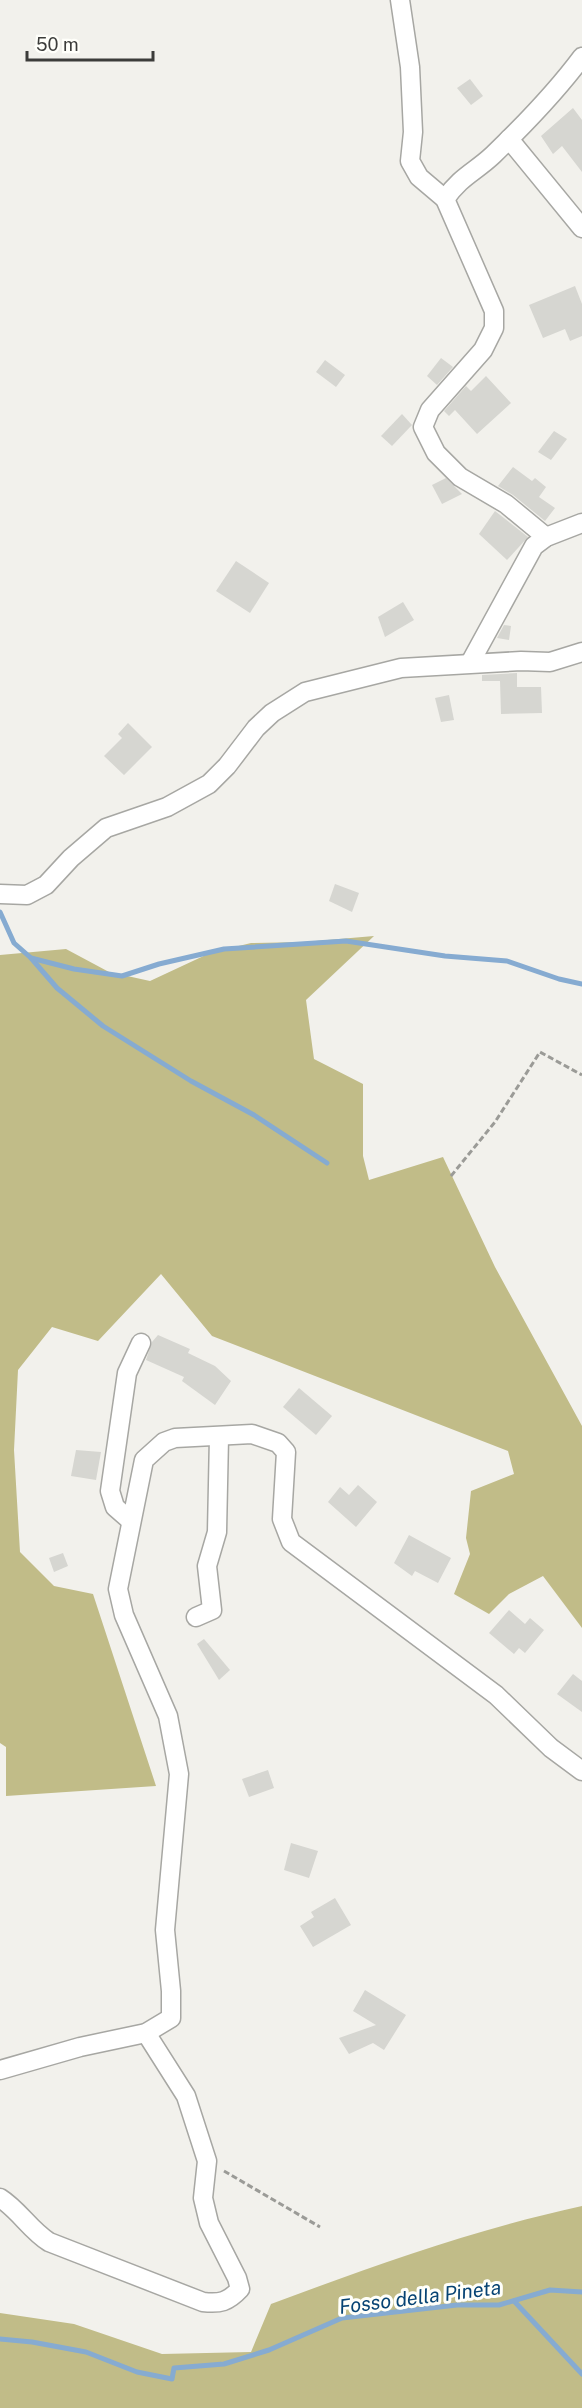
<svg xmlns="http://www.w3.org/2000/svg" width="582" height="2408" viewBox="0 0 582 2408" font-family="'Public Sans',sans-serif">
<style>
.forest{fill:#c1bc88}
.lines{fill:none;stroke-linecap:round;stroke-linejoin:round}
.stream{stroke:#86abd1;stroke-width:5}
.building{fill:#d6d6d1}
.street-casing{stroke:#a7a7a3;stroke-width:21}
.path{stroke:#9b9b97;stroke-width:3;stroke-dasharray:6 3;stroke-linecap:butt}
.street{stroke:#fff;stroke-width:18}
.labels{text-anchor:middle;dominant-baseline:central;stroke-width:6;stroke-linejoin:round;paint-order:stroke}
.water-label{font-size:20px;font-style:italic;fill:#064373;stroke:#fffffa}
</style>
<rect width="100%" height="100%" fill="#f2f1ec"/>
<!-- forest -->
<g class="forest">
<path d="M 374,936 L 306,1000 L 314,1059 L 363,1084 L 363,1156 L 369,1180 L 443,1157 L 495,1267 L 582,1426 L 582,1628 L 543,1576 L 509,1594 L 489,1614 L 454,1594 L 470,1554 L 466,1538 L 471,1491 L 514,1474 L 508,1451 L 212,1336 L 161,1274 L 98,1341 L 52,1327 L 18,1370 L 14,1450 L 20,1552 L 54,1586 L 93,1594 L 156,1786 L 6,1796 L 6,1747 L 0,1743 L 0,955 L 66,949 L 109,972 L 150,981 L 210,953 L 251,943 L 304,942 Z"/>
<path d="M 582,2206 L 582,2408 L 0,2408 L 0,2313 L 74,2324 L 162,2354 L 251,2352 L 271,2304 C 373,2266 476,2229 582,2206 Z"/>
</g>
<g class="lines">
<!-- stream -->
<g class="stream">
<path d="M 0,912 L 14,943 L 31,958 L 57,988 L 103,1026 L 191,1081 L 254,1115 L 327,1163"/>
<path d="M 31,958 L 74,969 L 122,976 L 159,964 L 224,949 L 346,941 L 445,956 L 507,961 L 559,979 L 582,984"/>
<path d="M 514,2301 L 582,2374"/>
<path d="M 0,2339 L 32,2342 L 86,2352 L 137,2372 L 172,2379 L 174,2368 L 224,2364 L 269,2350 L 342,2318 L 457,2305 L 499,2305 L 550,2290 L 582,2292"/>
</g>
</g>
<!-- building -->
<g class="building">
<path d="M 470,79 L 483,96 L 471,105 L 457,88 Z"/>
<path d="M 573,108 L 582,120 L 582,172 L 562,146 L 553,154 L 541,136 Z"/>
<path d="M 575,286 L 582,304 L 582,336 L 570,341 L 565,329 L 543,338 L 529,305 Z"/>
<path d="M 441,358 L 453,367 L 437,385 L 427,376 Z"/>
<path d="M 325,360 L 345,375 L 336,387 L 316,372 Z"/>
<path d="M 486,376 L 511,403 L 477,434 L 455,410 L 449,416 L 444,411 L 466,386 L 471,391 Z"/>
<path d="M 402,414 L 412,425 L 392,446 L 381,436 Z"/>
<path d="M 554,431 L 567,439 L 551,460 L 538,452 Z"/>
<path d="M 513,467 L 532,481 L 535,478 L 546,487 L 539,497 L 555,508 L 545,521 L 513,495 L 498,486 Z"/>
<path d="M 446,478 L 462,494 L 442,504 L 432,485 Z"/>
<path d="M 495,511 L 528,537 L 507,560 L 479,534 Z"/>
<path d="M 236,561 L 269,583 L 250,613 L 216,591 Z"/>
<path d="M 403,602 L 414,620 L 385,637 L 378,617 Z"/>
<path d="M 504,625 L 511,626 L 509,640 L 497,638 Z"/>
<path d="M 517,673 L 517,687 L 541,687 L 542,713 L 501,714 L 500,681 L 482,681 L 482,675 Z"/>
<path d="M 449,695 L 454,720 L 441,722 L 435,698 Z"/>
<path d="M 128,723 L 152,747 L 124,775 L 104,756 L 122,738 L 118,734 Z"/>
<path d="M 335,884 L 359,893 L 352,912 L 329,901 Z"/>
<path d="M 158,1335 L 190,1349 L 188,1353 L 215,1366 L 231,1381 L 215,1405 L 182,1381 L 184,1377 L 146,1360 L 152,1342 Z"/>
<path d="M 299,1388 L 332,1416 L 316,1435 L 283,1407 Z"/>
<path d="M 76,1450 L 101,1452 L 96,1480 L 71,1476 Z"/>
<path d="M 358,1485 L 377,1502 L 356,1527 L 328,1502 L 340,1487 L 349,1495 Z"/>
<path d="M 409,1535 L 451,1558 L 438,1583 L 415,1571 L 412,1576 L 394,1563 Z"/>
<path d="M 63,1553 L 68,1566 L 54,1572 L 49,1558 Z"/>
<path d="M 509,1610 L 525,1624 L 530,1618 L 544,1630 L 525,1653 L 519,1648 L 514,1654 L 489,1633 Z"/>
<path d="M 204,1639 L 230,1670 L 219,1680 L 197,1644 Z"/>
<path d="M 573,1674 L 582,1681 L 582,1712 L 557,1694 Z"/>
<path d="M 268,1770 L 274,1788 L 249,1797 L 242,1779 Z"/>
<path d="M 291,1843 L 318,1851 L 309,1878 L 284,1870 Z"/>
<path d="M 335,1898 L 351,1925 L 313,1947 L 300,1926 L 314,1917 L 311,1912 Z"/>
<path d="M 365,1990 L 406,2015 L 384,2050 L 373,2043 L 349,2054 L 339,2038 L 376,2025 L 353,2011 Z"/>
</g>
<g class="lines">
<defs>
<g id="street">
<path d="M 400,0 L 410,67 L 413,132 L 410,161 L 419,177 L 445,199 L 494,311 L 494,328 L 483,350 L 430,410 L 423,427 L 436,453 L 460,477 L 506,504 L 546,537"/>
<path d="M 509,139 L 582,228"/>
<path d="M 445,199 C 461,176 475,172 493,155 C 525,124 556,92 582,57"/>
<path d="M 470,663 L 534,546 L 546,537 L 582,523"/>
<path d="M 0,894 L 27,895 L 46,885 L 71,858 L 106,828 L 167,807 L 209,784 L 227,766 L 256,728 L 272,713 L 305,692 L 401,668 L 521,661 L 550,662 L 582,652"/>
<path d="M 131,1521 L 115,1507 L 110,1491 L 127,1373 L 141,1343"/>
<path d="M 196,1617 L 212,1610 L 207,1566 L 217,1532 L 219,1437"/>
<path d="M 0,2070 L 80,2047 L 146,2033 L 171,2018 L 171,1991 L 165,1930 L 179,1774 L 168,1716 L 124,1615 L 118,1589 L 144,1460 L 164,1442 L 175,1438 L 252,1434 L 278,1443 L 286,1452 L 282,1519 L 291,1542 L 496,1695 L 551,1748 L 582,1771"/>
<path d="M 0,2198 C 19,2210 30,2230 49,2242 L 203,2302 C 220,2304 228,2302 240,2289 L 237,2278 L 209,2223 L 203,2198 L 207,2161 L 186,2096 L 146,2033"/>
</g>
</defs>
<!-- street casing -->
<use href="#street" class="street-casing"/>
<!-- path -->
<g class="path">
<path d="M 451,1176 L 495,1122 L 540,1052 L 582,1075"/>
<path d="M 224,2171 L 320,2227"/>
</g>
<!-- street -->
<use href="#street" class="street"/>
</g>
<g class="labels">
<!-- water labels -->
<g class="water-label">
<text transform="translate(420 2297) rotate(-7)">Fosso della Pineta</text>
</g>
</g>
<!-- scale -->
<path d="M27 51v9h126v-9" fill="none" stroke="#3c3c3a" stroke-width="3"/>
<text x="36" y="51" font-size="18" fill="#3c3c3a" stroke="#fffffa" stroke-width="4.5" paint-order="stroke">50 m</text>
</svg>
